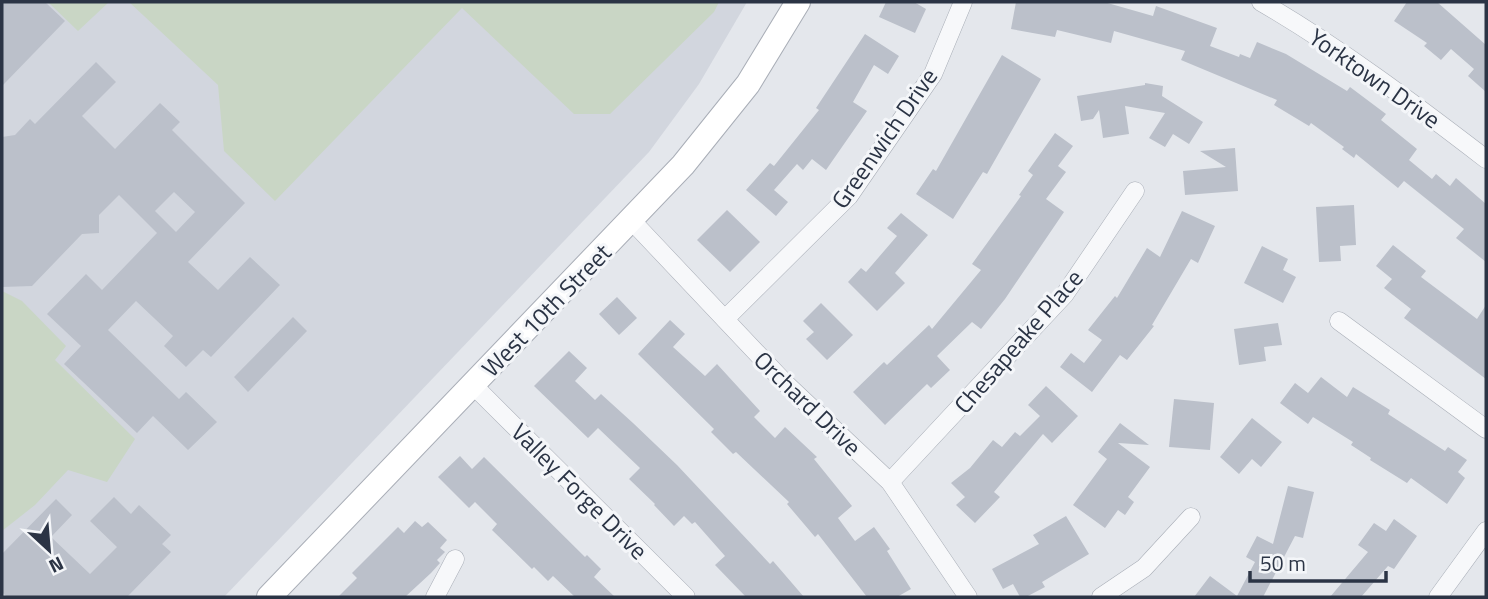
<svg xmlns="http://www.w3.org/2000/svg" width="1488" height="599" viewBox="0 0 1488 599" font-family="'Titillium Web',sans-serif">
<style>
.built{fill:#d2d6de}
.green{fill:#c9d6c5}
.building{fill:#bbc0ca;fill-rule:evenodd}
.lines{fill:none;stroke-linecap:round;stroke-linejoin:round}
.street-casing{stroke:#a9aeb7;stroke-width:19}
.secondary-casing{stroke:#a9aeb7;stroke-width:26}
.street{stroke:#f7f8fa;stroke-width:18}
.secondary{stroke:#fff;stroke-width:24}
.labels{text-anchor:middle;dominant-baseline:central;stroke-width:6;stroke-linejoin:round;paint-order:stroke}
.street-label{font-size:24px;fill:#2b3445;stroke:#f4f6f9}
</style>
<rect width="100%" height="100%" fill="#e4e7ec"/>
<!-- built -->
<path class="built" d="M 2,2 L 747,2 L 699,84 L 649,152 L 224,597 L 2,597 Z"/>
<!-- green -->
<g class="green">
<path d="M 48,2 L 109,2 L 78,31 Z"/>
<path d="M 129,2 L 719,2 L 714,12 L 610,114 L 574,114 L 462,8 L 275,201 L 224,151 L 218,85 Z"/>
<path d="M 2,291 L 22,301 L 66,346 L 55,360 L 135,439 L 107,482 L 68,470 L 35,505 L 2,531 Z"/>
</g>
<!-- building -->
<g class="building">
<path d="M 2,2 L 45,2 L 65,21 L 2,86 Z"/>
<path d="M 886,2 L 914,2 L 926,9 L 915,33 L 879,17 Z"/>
<path d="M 1016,2 L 1104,2 L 1153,16 L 1156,6 L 1217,28 L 1210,46 L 1239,57 L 1240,54 L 1250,58 L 1257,42 L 1286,54 L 1347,91 L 1350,87 L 1386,114 L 1381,120 L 1417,149 L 1409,160 L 1432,179 L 1436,174 L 1450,186 L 1456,178 L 1486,204 L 1486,262 L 1456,238 L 1464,229 L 1404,181 L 1398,188 L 1356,154 L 1354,158 L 1342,149 L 1344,147 L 1311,123 L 1309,126 L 1274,105 L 1277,100 L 1181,60 L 1185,51 L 1114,31 L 1111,43 L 1057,30 L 1055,37 L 1011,29 Z"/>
<path d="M 1407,2 L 1437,2 L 1486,45 L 1486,92 L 1468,76 L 1474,69 L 1451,49 L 1441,60 L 1424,46 L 1427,43 L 1394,21 Z"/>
<path d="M 865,34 L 899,56 L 888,74 L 874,65 L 853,102 L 867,111 L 826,170 L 812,159 L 803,170 L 797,164 L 774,190 L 788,202 L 776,216 L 746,190 L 770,163 L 774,166 L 819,110 L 816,108 Z"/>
<path d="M 1002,55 L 1041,79 L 987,174 L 983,172 L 953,219 L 916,194 L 933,169 L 936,171 Z"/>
<path d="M 96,62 L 116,82 L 82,116 L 115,149 L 160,103 L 180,122 L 172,130 L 245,203 L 188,262 L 218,290 L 250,257 L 280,285 L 211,357 L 203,350 L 186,367 L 164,346 L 173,336 L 136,301 L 108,330 L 179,399 L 186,392 L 217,422 L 188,450 L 153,416 L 137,433 L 64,364 L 81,346 L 47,314 L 86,274 L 102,290 L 157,233 L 119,195 L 99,215 L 99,233 L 82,234 L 32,286 L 2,287 L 2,137 L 15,135 L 30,119 L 35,124 ZM 174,192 L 195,212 L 176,232 L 155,211 Z"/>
<path d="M 1145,83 L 1163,86 L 1162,96 L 1203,122 L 1189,144 L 1173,134 L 1165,147 L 1149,138 L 1165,113 L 1125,106 L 1129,134 L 1103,138 L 1099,110 L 1093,119 L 1081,121 L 1077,96 L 1145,85 Z"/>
<path d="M 1055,133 L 1073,146 L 1058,166 L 1066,172 L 1046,199 L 1064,212 L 1005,299 L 981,329 L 972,322 L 937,356 L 950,370 L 931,388 L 927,384 L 885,425 L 853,392 L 884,362 L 887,365 L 929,325 L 932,329 L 981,270 L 972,264 L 1021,196 L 1019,195 L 1033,175 L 1028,171 Z"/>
<path d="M 1235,148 L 1238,191 L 1185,195 L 1183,171 L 1226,167 L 1200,151 Z"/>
<path d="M 1354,205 L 1356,245 L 1340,246 L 1341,261 L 1319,262 L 1316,207 Z"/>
<path d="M 727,210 L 760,242 L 730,272 L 697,240 Z"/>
<path d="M 1182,211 L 1215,226 L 1198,263 L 1191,259 L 1152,325 L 1154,326 L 1127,360 L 1120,355 L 1092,392 L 1060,367 L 1071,353 L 1084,363 L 1102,340 L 1088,330 L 1115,296 L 1117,298 L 1147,248 L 1160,257 Z"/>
<path d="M 901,213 L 928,235 L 895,273 L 905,283 L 877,311 L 848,282 L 861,268 L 866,272 L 897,236 L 887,228 Z"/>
<path d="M 1393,245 L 1426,271 L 1421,277 L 1477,319 L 1486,305 L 1486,379 L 1404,318 L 1411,309 L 1384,288 L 1392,279 L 1376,266 Z"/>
<path d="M 1262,246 L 1288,259 L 1283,270 L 1296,277 L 1283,303 L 1244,283 Z"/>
<path d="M 617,297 L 637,318 L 619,335 L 599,314 Z"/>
<path d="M 821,303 L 853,335 L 827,360 L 806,339 L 814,332 L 803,321 Z"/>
<path d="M 293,317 L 307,331 L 248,392 L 234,377 Z"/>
<path d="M 670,320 L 685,334 L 673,347 L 705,376 L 717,364 L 760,411 L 754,417 L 775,438 L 785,427 L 817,457 L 814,459 L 852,506 L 838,518 L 855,541 L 874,527 L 890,549 L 887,551 L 911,589 L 897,597 L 867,597 L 818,534 L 815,537 L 787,504 L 789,502 L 736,452 L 733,454 L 711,432 L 714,429 L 638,354 Z"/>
<path d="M 1278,323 L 1282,345 L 1264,347 L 1266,361 L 1239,365 L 1234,329 Z"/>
<path d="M 569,351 L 587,368 L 575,381 L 595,400 L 601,394 L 633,423 L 677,465 L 770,564 L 773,561 L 804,597 L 746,597 L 715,565 L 725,556 L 695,522 L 692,524 L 684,516 L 674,526 L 654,505 L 655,504 L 629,479 L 640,468 L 598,428 L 588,438 L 534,386 Z"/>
<path d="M 1321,377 L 1347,397 L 1353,387 L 1390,410 L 1388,414 L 1445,451 L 1448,447 L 1467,460 L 1458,472 L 1465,478 L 1447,504 L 1411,478 L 1407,483 L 1370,460 L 1371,458 L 1351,445 L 1353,442 L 1313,417 L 1308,424 L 1280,403 L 1295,383 L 1308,393 Z"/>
<path d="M 1046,386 L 1078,416 L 1052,443 L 1043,434 L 994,492 L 1000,497 L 975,523 L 956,505 L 965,497 L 951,483 L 970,468 L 993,440 L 1002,447 L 1015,432 L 1020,436 L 1040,416 L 1028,405 Z"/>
<path d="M 1174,399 L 1214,403 L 1210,450 L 1169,447 Z"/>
<path d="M 1252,418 L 1282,442 L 1261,467 L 1252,459 L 1239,474 L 1220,457 Z"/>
<path d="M 1120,423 L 1149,445 L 1118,443 L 1150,467 L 1128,497 L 1134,502 L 1125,515 L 1118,510 L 1105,528 L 1073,505 L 1107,459 L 1098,452 Z"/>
<path d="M 460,456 L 472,469 L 484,457 L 585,557 L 587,555 L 601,569 L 594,577 L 615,597 L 575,597 L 553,576 L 548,581 L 534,567 L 532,569 L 492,530 L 497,524 L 475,502 L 469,508 L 438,477 Z"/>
<path d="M 1288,486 L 1314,492 L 1303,538 L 1295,536 L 1263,597 L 1194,597 L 1210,576 L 1237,596 L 1255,562 L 1246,557 L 1257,536 L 1273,544 Z"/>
<path d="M 114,497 L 131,514 L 139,505 L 171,535 L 162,544 L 171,552 L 127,597 L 7,597 L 2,592 L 2,554 L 56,499 L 72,515 L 51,537 L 90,574 L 117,547 L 90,521 Z"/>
<path d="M 1066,516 L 1089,554 L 1042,582 L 1045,587 L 1026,597 L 1020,597 L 1013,584 L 1003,589 L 992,569 L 1039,544 L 1033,535 Z"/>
<path d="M 1394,519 L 1417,536 L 1394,569 L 1388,566 L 1361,597 L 1330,597 L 1368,552 L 1358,545 L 1374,523 L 1386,531 Z"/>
<path d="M 415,521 L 422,527 L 428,522 L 447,540 L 440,548 L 445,552 L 437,560 L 440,563 L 431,573 L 405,597 L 338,597 L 357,578 L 352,573 L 398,527 L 404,533 Z"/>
</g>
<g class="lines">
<defs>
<g id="street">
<path d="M 1261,2 C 1340,48 1413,103 1486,159"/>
<path d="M 632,221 L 785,383 L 890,482 L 968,597"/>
<path d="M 725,319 L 849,196 L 933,74 L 963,2"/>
<path d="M 1339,321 L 1486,429"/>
<path d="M 473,385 L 686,597"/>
<path d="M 890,482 L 1065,294 L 1135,191"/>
<path d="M 435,597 L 455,559"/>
<path d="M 1101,597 L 1144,568 L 1191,517"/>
<path d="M 1438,597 L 1486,531"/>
</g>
<path id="secondary" d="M 269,597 L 683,165 L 748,84 L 798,2"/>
</defs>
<!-- street casing -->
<use href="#street" class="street-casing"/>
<!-- secondary casing -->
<use href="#secondary" class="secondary-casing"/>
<!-- street -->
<use href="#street" class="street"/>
<!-- secondary -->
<use href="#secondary" class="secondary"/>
</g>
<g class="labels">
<!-- street labels -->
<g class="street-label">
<text transform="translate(1375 78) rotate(35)">Yorktown Drive</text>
<text transform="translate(884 138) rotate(-55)">Greenwich Drive</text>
<text transform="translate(546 310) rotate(-46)">West 10th Street</text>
<text transform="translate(1018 341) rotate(-49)">Chesapeake Place</text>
<text transform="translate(808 403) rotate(44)">Orchard Drive</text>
<text transform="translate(580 491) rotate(45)">Valley Forge Drive</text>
</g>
</g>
<!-- border -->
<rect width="1488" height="599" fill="none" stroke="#2b3445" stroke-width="7"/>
<!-- north arrow -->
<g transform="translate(49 550) rotate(154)" stroke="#f4f6f9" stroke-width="5" paint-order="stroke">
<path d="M0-5L12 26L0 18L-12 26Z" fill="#2b3445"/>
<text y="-10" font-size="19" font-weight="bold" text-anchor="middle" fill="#2b3445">N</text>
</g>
<!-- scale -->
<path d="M1250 571v10h136v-10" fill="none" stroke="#2b3445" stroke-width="3.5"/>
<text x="1260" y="571" font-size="21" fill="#2b3445" stroke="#f4f6f9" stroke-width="5" paint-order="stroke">50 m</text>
</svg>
